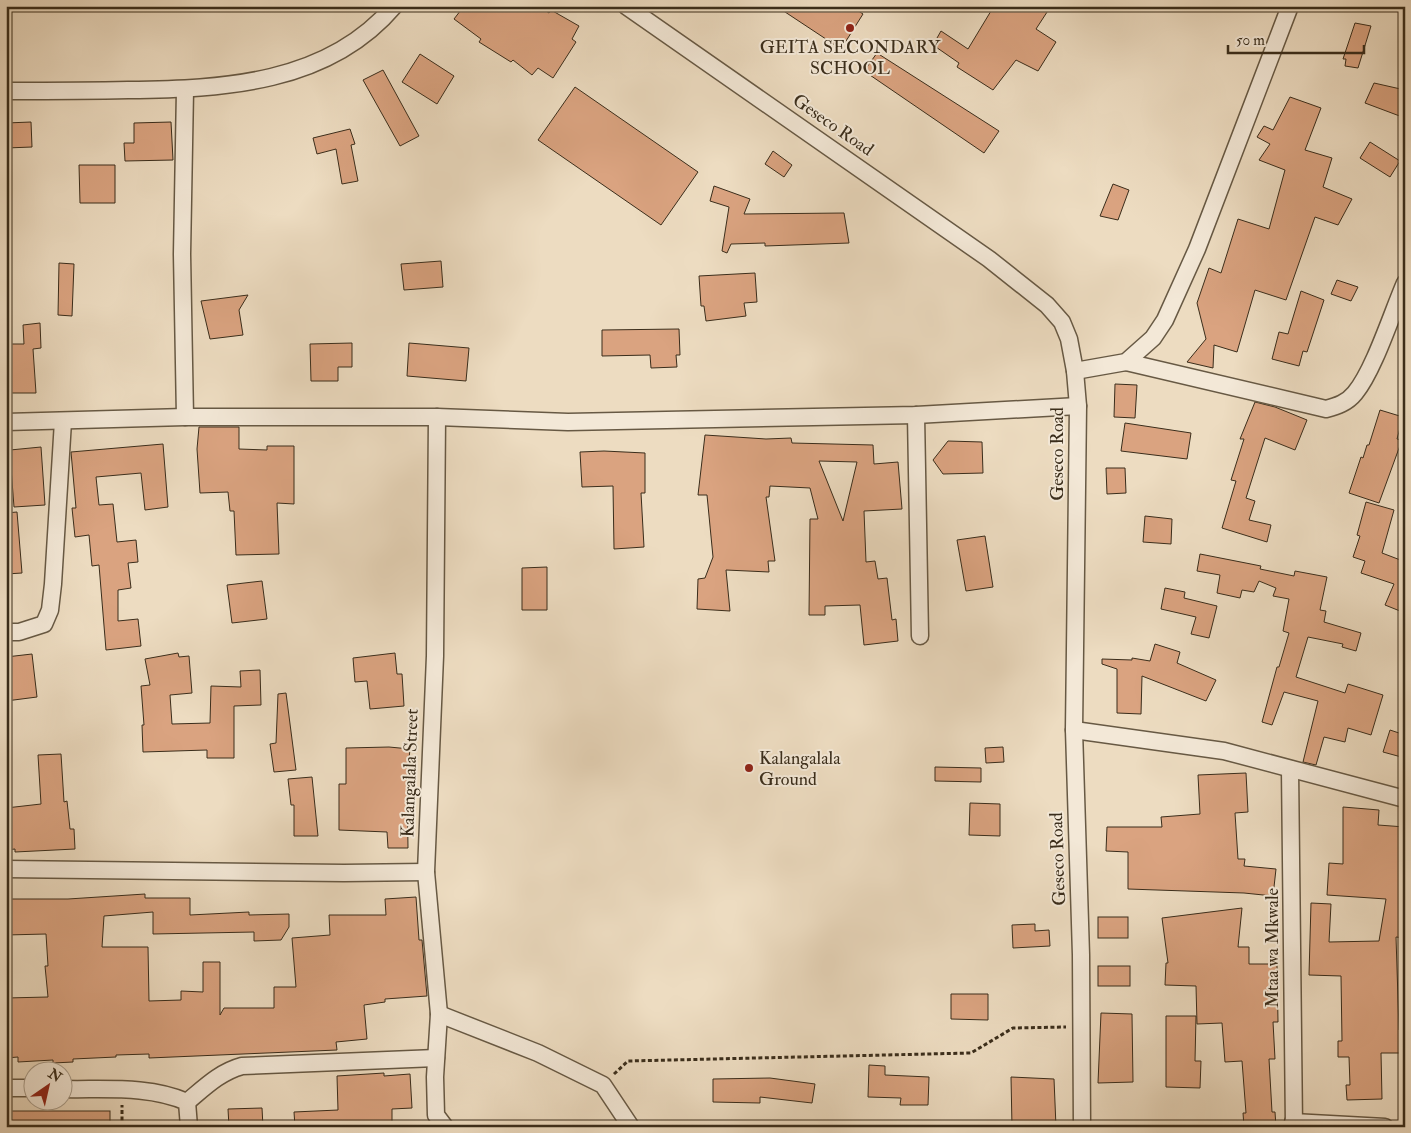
<svg xmlns="http://www.w3.org/2000/svg" width="1411" height="1133" viewBox="0 0 1411 1133" font-family="'IM FELL Double Pica',serif">
<style>
.building{fill:#daa380;stroke:#3a2d1b;fill-rule:evenodd}
.lines{fill:none;stroke-linecap:round;stroke-linejoin:round}
.minor-casing{stroke:#675944;stroke-width:19}
.path{stroke:#3a2d1b;stroke-width:3;stroke-dasharray:4 2.5;stroke-linecap:butt}
.minor{stroke:#f3e8d7;stroke-width:16}
.poi-dot{fill:#8f2418;stroke:#f3e8d7;stroke-width:2}
.labels{text-anchor:middle;dominant-baseline:central;stroke-width:4;stroke-linejoin:round;paint-order:stroke}
.poi-label{font-size:18px;fill:#3a2d1b;stroke:#f3e8d7}
.street-label{font-size:18px;fill:#3a2d1b;stroke:#f3e8d7}
</style>
<rect width="100%" height="100%" fill="#eddcc1"/>
<filter id="stains"><feTurbulence type="fractalNoise" baseFrequency=".004" numOctaves="4"/><feColorMatrix values="0 0 0 0 .2 0 0 0 0 .09 0 0 0 0 .02 0 0 0 .5 -.17"/></filter>
<radialGradient id="worn" r=".72"><stop offset=".6" stop-color="#630" stop-opacity="0"/><stop offset="1" stop-color="#630" stop-opacity=".3"/></radialGradient>
<!-- building -->
<g class="building">
<path d="M 464,6 L 539,6 L 549,13 L 551,10 L 579,26 L 572,39 L 576,42 L 553,78 L 538,68 L 532,75 L 513,60 L 511,62 L 479,42 L 481,39 L 454,19 Z"/>
<path d="M 776,6 L 851,6 L 863,14 L 841,49 Z"/>
<path d="M 994,6 L 1051,6 L 1036,29 L 1056,42 L 1038,71 L 1016,60 L 993,90 L 957,67 L 959,63 L 933,45 L 941,31 L 968,49 Z"/>
<path d="M 1355,23 L 1371,26 L 1358,68 L 1345,66 L 1346,59 L 1343,59 Z"/>
<path d="M 877,53 L 999,131 L 984,153 L 864,71 Z"/>
<path d="M 420,54 L 454,76 L 437,104 L 402,82 Z"/>
<path d="M 383,70 L 419,136 L 400,146 L 363,80 Z"/>
<path d="M 1374,83 L 1405,90 L 1405,118 L 1365,103 Z"/>
<path d="M 575,87 L 698,172 L 661,225 L 538,140 Z"/>
<path d="M 1290,97 L 1321,108 L 1305,150 L 1332,158 L 1323,187 L 1352,199 L 1338,225 L 1315,217 L 1286,300 L 1255,290 L 1237,352 L 1214,345 L 1213,368 L 1187,362 L 1206,339 L 1197,303 L 1209,268 L 1221,273 L 1238,219 L 1269,229 L 1285,170 L 1259,160 L 1270,144 L 1257,137 L 1264,126 L 1273,130 Z"/>
<path d="M 31,122 L 32,147 L 6,148 L 6,123 Z"/>
<path d="M 171,122 L 173,160 L 125,161 L 124,143 L 134,143 L 134,123 Z"/>
<path d="M 350,129 L 355,144 L 351,145 L 358,181 L 342,184 L 336,149 L 317,154 L 313,138 Z"/>
<path d="M 1370,142 L 1400,161 L 1390,177 L 1360,158 Z"/>
<path d="M 773,151 L 792,165 L 784,177 L 765,164 Z"/>
<path d="M 79,165 L 115,165 L 115,203 L 80,203 Z"/>
<path d="M 1113,184 L 1129,190 L 1118,220 L 1100,216 Z"/>
<path d="M 714,186 L 750,199 L 744,214 L 844,213 L 849,243 L 765,246 L 765,243 L 731,244 L 727,253 L 722,251 L 729,207 L 710,201 Z"/>
<path d="M 441,261 L 443,287 L 404,290 L 401,264 Z"/>
<path d="M 59,263 L 74,264 L 72,316 L 58,315 Z"/>
<path d="M 755,273 L 757,302 L 744,303 L 746,316 L 706,321 L 704,306 L 701,306 L 699,276 Z"/>
<path d="M 1337,280 L 1358,287 L 1351,301 L 1331,294 Z"/>
<path d="M 1301,291 L 1324,300 L 1307,352 L 1303,351 L 1299,366 L 1272,359 L 1279,332 L 1288,334 Z"/>
<path d="M 248,295 L 239,310 L 243,335 L 210,339 L 201,301 Z"/>
<path d="M 40,323 L 41,348 L 33,349 L 36,393 L 8,393 L 6,344 L 24,344 L 23,325 Z"/>
<path d="M 679,329 L 680,355 L 676,355 L 677,367 L 651,368 L 650,355 L 602,356 L 602,330 Z"/>
<path d="M 352,343 L 352,367 L 338,367 L 338,381 L 311,381 L 310,344 Z"/>
<path d="M 409,343 L 469,348 L 466,381 L 407,376 Z"/>
<path d="M 1115,384 L 1137,385 L 1135,418 L 1114,417 Z"/>
<path d="M 1255,402 L 1275,407 L 1307,420 L 1295,450 L 1265,438 L 1246,498 L 1255,501 L 1249,520 L 1271,525 L 1267,542 L 1222,528 L 1236,481 L 1231,480 L 1244,439 L 1240,439 Z"/>
<path d="M 1380,410 L 1403,417 L 1397,439 L 1402,440 L 1379,503 L 1349,493 L 1361,457 L 1363,458 L 1367,445 L 1369,445 Z"/>
<path d="M 1125,423 L 1191,433 L 1187,459 L 1121,451 Z"/>
<path d="M 199,427 L 239,427 L 239,449 L 267,450 L 267,446 L 294,446 L 294,504 L 277,503 L 279,554 L 236,555 L 234,511 L 230,511 L 228,492 L 200,493 L 197,449 Z"/>
<path d="M 705,435 L 766,439 L 791,438 L 792,443 L 873,445 L 874,464 L 898,462 L 902,509 L 864,511 L 866,562 L 875,561 L 878,579 L 887,578 L 892,620 L 896,619 L 898,641 L 864,645 L 860,605 L 825,606 L 825,615 L 809,615 L 810,519 L 818,519 L 810,488 L 770,486 L 769,497 L 766,497 L 775,561 L 768,561 L 769,572 L 726,570 L 730,611 L 697,609 L 698,579 L 705,578 L 713,557 L 707,495 L 698,495 ZM 819,461 L 857,462 L 843,521 Z"/>
<path d="M 948,441 L 982,442 L 983,473 L 943,474 L 933,460 Z"/>
<path d="M 163,444 L 168,507 L 145,510 L 141,473 L 96,477 L 99,505 L 113,504 L 117,542 L 136,540 L 138,562 L 128,563 L 131,588 L 118,590 L 118,621 L 138,619 L 141,646 L 106,650 L 99,565 L 92,566 L 89,535 L 75,537 L 72,508 L 76,508 L 71,452 Z"/>
<path d="M 41,447 L 45,505 L 14,507 L 11,468 L 6,468 L 6,454 L 10,454 L 10,450 Z"/>
<path d="M 604,451 L 645,453 L 645,493 L 641,493 L 644,547 L 614,549 L 613,486 L 582,487 L 580,452 Z"/>
<path d="M 1106,468 L 1125,468 L 1126,493 L 1107,494 Z"/>
<path d="M 1366,502 L 1394,510 L 1382,553 L 1403,561 L 1405,559 L 1405,613 L 1385,605 L 1394,584 L 1361,573 L 1365,561 L 1353,557 L 1360,536 L 1357,535 Z"/>
<path d="M 17,512 L 22,573 L 6,574 L 6,513 Z"/>
<path d="M 1145,516 L 1172,519 L 1171,544 L 1143,542 Z"/>
<path d="M 985,536 L 993,587 L 966,591 L 957,540 Z"/>
<path d="M 1200,554 L 1261,566 L 1260,569 L 1294,576 L 1295,571 L 1327,577 L 1320,610 L 1326,611 L 1324,622 L 1361,633 L 1356,651 L 1342,647 L 1343,644 L 1308,637 L 1296,677 L 1345,693 L 1348,684 L 1383,695 L 1371,735 L 1348,728 L 1345,742 L 1324,737 L 1316,765 L 1303,762 L 1318,701 L 1284,692 L 1272,725 L 1262,722 L 1277,667 L 1279,667 L 1289,633 L 1283,631 L 1289,599 L 1273,596 L 1276,588 L 1259,581 L 1254,592 L 1242,590 L 1240,598 L 1217,593 L 1220,575 L 1197,571 Z"/>
<path d="M 547,567 L 547,610 L 522,610 L 522,568 Z"/>
<path d="M 262,581 L 267,619 L 232,623 L 227,585 Z"/>
<path d="M 1165,588 L 1185,592 L 1184,598 L 1217,606 L 1209,638 L 1191,634 L 1196,617 L 1161,609 Z"/>
<path d="M 1155,644 L 1180,652 L 1177,663 L 1216,680 L 1206,701 L 1142,676 L 1141,714 L 1117,713 L 1117,669 L 1102,664 L 1102,659 L 1132,660 L 1132,658 L 1150,661 Z"/>
<path d="M 178,653 L 179,657 L 189,656 L 192,693 L 170,695 L 172,724 L 210,723 L 211,686 L 241,687 L 240,671 L 260,670 L 261,705 L 234,706 L 234,758 L 207,758 L 207,750 L 143,752 L 142,725 L 144,725 L 141,686 L 150,685 L 145,659 Z"/>
<path d="M 395,653 L 397,674 L 402,674 L 404,706 L 370,709 L 367,681 L 355,682 L 353,658 Z"/>
<path d="M 32,654 L 37,697 L 6,701 L 6,657 Z"/>
<path d="M 286,693 L 296,770 L 274,772 L 270,744 L 276,743 L 278,694 Z"/>
<path d="M 1390,730 L 1405,735 L 1405,758 L 1383,752 Z"/>
<path d="M 389,747 L 410,749 L 407,778 L 408,848 L 388,848 L 387,832 L 339,830 L 339,784 L 346,784 L 346,748 Z"/>
<path d="M 1003,747 L 1004,762 L 986,763 L 985,748 Z"/>
<path d="M 61,754 L 64,802 L 67,801 L 70,829 L 74,829 L 75,849 L 15,852 L 15,849 L 6,850 L 6,808 L 41,804 L 38,755 Z"/>
<path d="M 935,767 L 981,768 L 981,782 L 935,781 Z"/>
<path d="M 1246,773 L 1248,812 L 1235,813 L 1238,859 L 1245,859 L 1244,866 L 1276,869 L 1273,896 L 1244,893 L 1128,889 L 1128,852 L 1106,851 L 1107,827 L 1162,827 L 1161,817 L 1200,814 L 1198,775 Z"/>
<path d="M 312,777 L 318,836 L 294,836 L 294,805 L 291,805 L 288,779 Z"/>
<path d="M 970,803 L 1000,804 L 1000,836 L 969,835 Z"/>
<path d="M 1343,807 L 1379,810 L 1378,825 L 1405,827 L 1405,938 L 1396,937 L 1399,1030 L 1405,1030 L 1405,1053 L 1381,1053 L 1382,1099 L 1347,1100 L 1346,1085 L 1350,1085 L 1349,1057 L 1338,1057 L 1338,1041 L 1342,1041 L 1341,976 L 1309,975 L 1311,903 L 1331,904 L 1329,942 L 1379,941 L 1386,899 L 1327,895 L 1329,863 L 1343,864 Z"/>
<path d="M 145,894 L 145,898 L 190,898 L 190,915 L 249,912 L 249,915 L 289,914 L 289,927 L 281,940 L 254,941 L 254,932 L 153,934 L 153,912 L 104,916 L 102,947 L 148,947 L 149,1001 L 181,1000 L 181,991 L 203,992 L 203,962 L 220,962 L 220,1015 L 224,1008 L 274,1008 L 274,987 L 296,987 L 292,938 L 330,935 L 329,915 L 386,915 L 385,899 L 416,897 L 419,940 L 422,940 L 427,996 L 385,999 L 385,1002 L 364,1005 L 367,1039 L 336,1042 L 337,1050 L 149,1058 L 149,1054 L 116,1055 L 116,1057 L 73,1059 L 73,1062 L 53,1063 L 53,1060 L 18,1062 L 18,1057 L 6,1058 L 6,998 L 48,997 L 45,966 L 48,966 L 46,934 L 6,935 L 6,899 L 68,899 Z"/>
<path d="M 1242,908 L 1238,947 L 1249,947 L 1249,964 L 1277,964 L 1278,1022 L 1273,1022 L 1275,1059 L 1269,1059 L 1272,1112 L 1275,1112 L 1276,1127 L 1244,1127 L 1243,1113 L 1246,1113 L 1242,1061 L 1225,1062 L 1222,1023 L 1197,1024 L 1196,986 L 1165,985 L 1166,963 L 1168,963 L 1162,918 Z"/>
<rect x="1098" y="917" width="30" height="21"/>
<path d="M 1035,924 L 1035,931 L 1049,930 L 1050,946 L 1013,948 L 1012,925 Z"/>
<rect x="1098" y="966" width="32" height="20"/>
<path d="M 951,994 L 988,994 L 988,1020 L 951,1019 Z"/>
<path d="M 1101,1013 L 1132,1014 L 1133,1082 L 1098,1083 Z"/>
<path d="M 1166,1016 L 1196,1016 L 1195,1061 L 1201,1061 L 1200,1088 L 1166,1087 Z"/>
<path d="M 869,1065 L 885,1066 L 885,1075 L 929,1077 L 928,1105 L 900,1105 L 901,1098 L 868,1097 Z"/>
<path d="M 384,1073 L 384,1076 L 410,1074 L 412,1108 L 392,1109 L 392,1127 L 295,1127 L 294,1112 L 338,1110 L 337,1076 Z"/>
<path d="M 1011,1077 L 1054,1079 L 1056,1127 L 1012,1127 Z"/>
<path d="M 770,1078 L 815,1084 L 812,1103 L 760,1097 L 760,1103 L 713,1102 L 713,1079 Z"/>
<path d="M 262,1108 L 263,1127 L 229,1127 L 228,1109 Z"/>
<rect x="6" y="1111" width="104" height="16"/>
</g>
<g class="lines">
<defs>
<g id="minor">
<path d="M 626,6 L 989,259 L 1047,305 L 1062,322 L 1069,339 L 1075,371 L 1078,406 L 1074,730 L 1081,955 L 1082,1127"/>
<path d="M 185,90 L 182,254 L 185,417"/>
<path d="M 6,91 C 47,91 87,91 128,90 C 223,89 328,84 394,6"/>
<path d="M 1126,362 L 1326,409 C 1337,406 1347,403 1355,393 C 1374,370 1392,313 1405,283"/>
<path d="M 1075,371 L 1126,362 L 1153,338 L 1165,320 L 1197,249 L 1290,6"/>
<path d="M 916,415 L 920,636"/>
<path d="M 437,417 L 435,656 L 426,872 L 439,1014 L 435,1077 L 436,1115 L 445,1127"/>
<path d="M 6,422 L 185,417 L 437,417 L 568,422 L 916,415 L 1078,406"/>
<path d="M 6,632 L 19,632 L 44,624 L 50,610 L 53,584 L 63,421"/>
<path d="M 1074,730 L 1224,751 L 1405,799"/>
<path d="M 1290,769 L 1294,1127"/>
<path d="M 6,869 L 344,873 L 426,872"/>
<path d="M 439,1014 L 538,1053 L 603,1085 L 631,1127"/>
<path d="M 6,1088 L 32,1088"/>
<path d="M 62,1089 C 104,1090 149,1085 187,1102 L 189,1127"/>
<path d="M 187,1102 C 205,1087 220,1072 242,1066 L 436,1058"/>
<path d="M 1293,1122 L 1385,1127"/>
</g>
</defs>
<!-- minor casing -->
<use href="#minor" class="minor-casing"/>
<!-- path -->
<g class="path">
<path d="M 614,1074 L 628,1061 L 971,1053 L 1013,1028 L 1066,1027"/>
<path d="M 122,1127 L 122,1105"/>
</g>
<!-- minor -->
<use href="#minor" class="minor"/>
</g>
<!-- markers -->
<g class="poi-dot">
<circle cx="850" cy="28" r="5"/>
<circle cx="749" cy="768" r="5"/>
</g>
<g class="labels">
<!-- poi labels -->
<g class="poi-label">
<text x="850" y="47">GEITA SECONDARY<tspan x="850" dy="21">SCHOOL</tspan></text>
<text x="759" y="758" text-anchor="start">Kalangalala<tspan x="759" dy="21">Ground</tspan></text>
</g>
<!-- street labels -->
<g class="street-label">
<text transform="translate(833 125) rotate(35)">Geseco Road</text>
<text transform="translate(1057 454) rotate(-90)">Geseco Road</text>
<text transform="translate(410 773) rotate(-88)">Kalangalala Street</text>
<text transform="translate(1058 859) rotate(-92)">Geseco Road</text>
<text transform="translate(1272 948) rotate(-90)">Mtaa wa Mkwale</text>
</g>
</g>
<!-- margin -->
<rect width="1411" height="1133" fill="none" stroke="#eddcc1" stroke-width="25"/>
<rect x="8" y="8" width="1396" height="1118" fill="none" stroke="#3a2d1b" stroke-width="2.5"/>
<rect x="12" y="12" width="1386" height="1108" fill="none" stroke="#3a2d1b"/>
<!-- north arrow -->
<g transform="translate(48 1086) rotate(34)"><circle r="24" fill="#f3e8d7" stroke="#a99d8c"/>
<path d="M0-4L9 19L0 12L-9 19Z" fill="#8f2418"/>
<text y="-8" font-size="14" font-weight="bold" text-anchor="middle" fill="#3a2d1b">N</text>
</g>
<!-- scale -->
<path d="M1228 45v8h136v-8" fill="none" stroke="#3a2d1b" stroke-width="2.5"/>
<text x="1236" y="45" font-size="15" fill="#3a2d1b" stroke="#f3e8d7" stroke-width="4" paint-order="stroke">50 m</text>
<rect width="100%" height="100%" filter="url(#stains)"/>
<rect width="100%" height="100%" fill="url(#worn)"/>
</svg>
